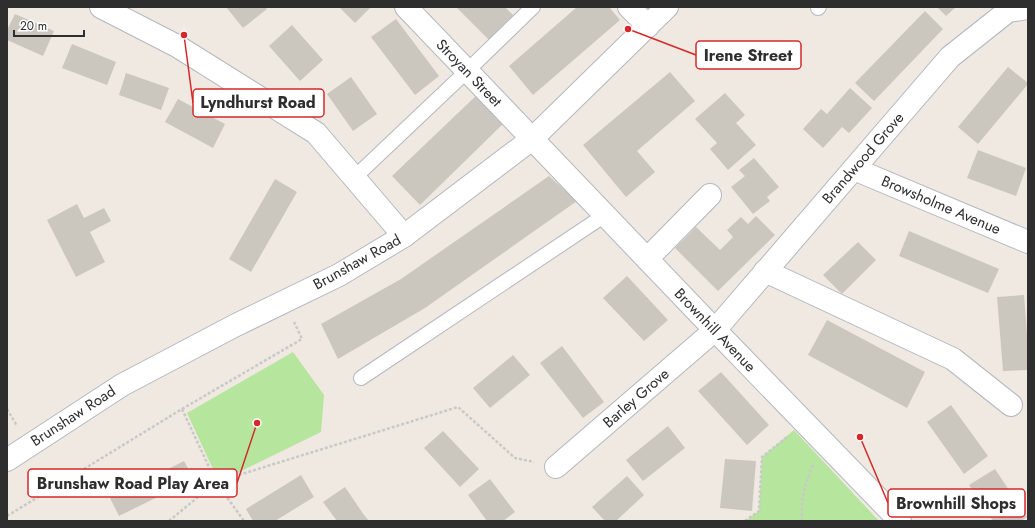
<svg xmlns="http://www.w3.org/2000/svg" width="1035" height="528" viewBox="0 0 1035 528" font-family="Jost,sans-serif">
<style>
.green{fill:#b6e59e}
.building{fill:#cbc7bf}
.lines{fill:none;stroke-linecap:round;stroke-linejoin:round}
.service-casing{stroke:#b4b7c1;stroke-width:16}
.minor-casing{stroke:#b4b7c1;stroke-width:24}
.tertiary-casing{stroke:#b4b7c1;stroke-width:24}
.path{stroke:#c9c9c9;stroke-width:2.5;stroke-dasharray:3 2;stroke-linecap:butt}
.service{stroke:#fff;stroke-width:14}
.minor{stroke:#fff;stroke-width:22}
.tertiary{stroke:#fff;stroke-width:22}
.labels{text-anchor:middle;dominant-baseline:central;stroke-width:3;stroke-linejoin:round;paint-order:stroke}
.street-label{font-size:15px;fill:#2e2e2e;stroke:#fff}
.leader{fill:none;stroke:#d62828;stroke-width:1.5}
.callout-dot{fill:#d62828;stroke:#fff;stroke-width:1.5}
.callout{fill:#fff;stroke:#d62828;stroke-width:1.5}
.callout-label{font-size:16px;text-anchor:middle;font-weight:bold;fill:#2e2e2e}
</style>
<rect width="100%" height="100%" fill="#efe9e1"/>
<!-- green -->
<g class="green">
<path d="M 293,352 L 324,395 L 321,432 L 219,482 L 187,413 Z"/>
<path d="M 794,430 L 879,521 L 745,521 L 759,511 L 762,457 Z"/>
</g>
<!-- building -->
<g class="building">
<path d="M 226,7 L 265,7 L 267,9 L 243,28 Z"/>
<path d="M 339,7 L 371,7 L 355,23 Z"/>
<path d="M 456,7 L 505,7 L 513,15 L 489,40 Z"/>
<path d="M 577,7 L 609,7 L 620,20 L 533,95 L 509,66 Z"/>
<path d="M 937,7 L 956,7 L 946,16 Z"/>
<path d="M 925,11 L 943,29 L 874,101 L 855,83 Z"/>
<path d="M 15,14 L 54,31 L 43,56 L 7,40 L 7,30 Z"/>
<path d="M 396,19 L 439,76 L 415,95 L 371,37 Z"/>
<path d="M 292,25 L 323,60 L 300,81 L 269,46 Z"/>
<path d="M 72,44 L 116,62 L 107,85 L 62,68 Z"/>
<path d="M 1008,67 L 1028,83 L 1028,84 L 978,144 L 958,127 Z"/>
<path d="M 670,72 L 695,101 L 637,151 L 655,172 L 626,197 L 583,145 Z"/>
<path d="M 126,73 L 169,88 L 161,110 L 119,95 Z"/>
<path d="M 351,77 L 377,114 L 353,131 L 327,94 Z"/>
<path d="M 850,88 L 872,108 L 849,133 L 842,127 L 823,148 L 803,129 L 821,109 L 827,114 Z"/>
<path d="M 480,92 L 507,120 L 420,205 L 392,176 Z"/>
<path d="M 725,93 L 745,115 L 736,123 L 756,145 L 728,170 L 710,149 L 717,143 L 695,119 Z"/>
<path d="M 178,99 L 225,124 L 213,148 L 165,122 Z"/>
<path d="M 978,150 L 1026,168 L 1016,196 L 967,178 Z"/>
<path d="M 754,158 L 779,187 L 767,197 L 770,201 L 753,214 L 731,187 L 745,176 L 739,170 Z"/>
<path d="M 549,176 L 577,201 L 425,308 L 338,359 L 321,324 L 401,279 Z"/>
<path d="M 275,179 L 297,192 L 251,272 L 229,259 Z"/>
<path d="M 77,204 L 84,218 L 104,208 L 111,221 L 90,232 L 105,262 L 76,277 L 47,220 Z"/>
<path d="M 756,216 L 775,235 L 718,291 L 675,248 L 696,227 L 720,250 L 733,237 L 727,230 L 741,217 L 748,224 Z"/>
<path d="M 909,231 L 999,269 L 988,293 L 899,256 Z"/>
<path d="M 858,242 L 876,260 L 842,294 L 823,275 Z"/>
<path d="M 627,276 L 668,320 L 644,341 L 603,298 Z"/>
<path d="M 1024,295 L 1028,346 L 1028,370 L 1003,371 L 997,297 Z"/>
<path d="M 827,320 L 925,372 L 907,408 L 808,355 Z"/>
<path d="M 562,346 L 604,402 L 583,418 L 540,363 Z"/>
<path d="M 513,355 L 530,375 L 490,408 L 473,388 Z"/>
<path d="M 721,372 L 769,425 L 747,445 L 698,391 Z"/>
<path d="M 951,405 L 988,456 L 964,474 L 927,422 Z"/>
<path d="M 668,426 L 685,448 L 643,481 L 626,460 Z"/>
<path d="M 443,431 L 479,469 L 460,487 L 424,448 Z"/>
<path d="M 725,459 L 756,461 L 752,511 L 720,508 Z"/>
<path d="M 184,461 L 194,479 L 119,516 L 110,498 Z"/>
<path d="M 995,469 L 1027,517 L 1021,521 L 993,521 L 969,485 Z"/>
<path d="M 301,475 L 314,497 L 275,521 L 253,521 L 246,509 Z"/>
<path d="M 627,476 L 644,495 L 616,521 L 605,521 L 592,507 Z"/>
<path d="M 490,479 L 515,512 L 503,521 L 487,521 L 468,495 Z"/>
<path d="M 345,487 L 364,515 L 369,521 L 337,521 L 323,502 Z"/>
</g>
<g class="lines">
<defs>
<g id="service">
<path d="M 818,8 L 819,7"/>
<path d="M 354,178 L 467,71 L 533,7"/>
<path d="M 361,378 L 605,215"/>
</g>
<g id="minor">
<path d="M 101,7 L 177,46 L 316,133 L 404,236"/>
<path d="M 406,7 L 715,330 L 900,521"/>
<path d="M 629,7 L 648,26"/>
<path d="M 854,169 L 1028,242"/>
<path d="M 647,259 L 710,195"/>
<path d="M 765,271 L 953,359 L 1011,405"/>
<path d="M 556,467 L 715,330 L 950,57 L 1008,11 L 1028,8"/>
</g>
<path id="tertiary" d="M 7,460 L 122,385 L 234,326 L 339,275 L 404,236 L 532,139 L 667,7"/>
</defs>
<!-- service casing -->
<use href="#service" class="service-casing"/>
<!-- minor casing -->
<use href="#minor" class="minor-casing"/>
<!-- tertiary casing -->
<use href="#tertiary" class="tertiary-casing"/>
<!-- path -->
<g class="path">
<path d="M 7,409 L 17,426"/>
<path d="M 182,409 L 216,482 L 244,521"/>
<path d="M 7,516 L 182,409 L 302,339 L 294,322"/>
<path d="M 169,521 L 216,482 L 458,407 L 515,458 L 534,462"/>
<path d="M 745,521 L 759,511 L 762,457 L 787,437"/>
<path d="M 802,521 C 801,498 804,485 813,465"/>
</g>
<!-- service -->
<use href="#service" class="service"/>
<!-- minor -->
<use href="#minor" class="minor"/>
<!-- tertiary -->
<use href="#tertiary" class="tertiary"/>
</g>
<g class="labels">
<!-- street labels -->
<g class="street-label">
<text transform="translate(469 73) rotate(46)">Stroyan Street</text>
<text transform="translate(863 158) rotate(-49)">Brandwood Grove</text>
<text transform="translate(941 205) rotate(23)">Browsholme Avenue</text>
<text transform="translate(357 262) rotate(-29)">Brunshaw Road</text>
<text transform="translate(715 330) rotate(46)">Brownhill Avenue</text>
<text transform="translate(636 398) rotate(-41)">Barley Grove</text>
<text transform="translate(73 416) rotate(-33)">Brunshaw Road</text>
</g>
</g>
<!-- callouts -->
<path class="leader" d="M628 29L696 55M184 35L193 103M257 423L237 483M860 437L888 503"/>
<g class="callout-dot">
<circle cx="628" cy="29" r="4"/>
<circle cx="184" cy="35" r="4"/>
<circle cx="257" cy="423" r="4"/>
<circle cx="860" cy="437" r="4"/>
</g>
<g class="callout">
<rect x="696" y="41" width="105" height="28" rx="4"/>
<rect x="193" y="89" width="131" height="28" rx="4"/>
<rect x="28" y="469" width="209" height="28" rx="4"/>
<rect x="888" y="489" width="137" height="28" rx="4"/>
</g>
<g class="callout-label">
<text x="748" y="61">Irene Street</text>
<text x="258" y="108">Lyndhurst Road</text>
<text x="133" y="489">Brunshaw Road Play Area</text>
<text x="956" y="509">Brownhill Shops</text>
</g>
<!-- border -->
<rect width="1035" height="528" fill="none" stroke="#2e2e2e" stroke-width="16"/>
<!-- scale -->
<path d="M14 30v6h70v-6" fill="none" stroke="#2e2e2e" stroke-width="2"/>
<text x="20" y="30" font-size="12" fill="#2e2e2e" stroke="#ffffff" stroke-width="3" paint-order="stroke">20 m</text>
</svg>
